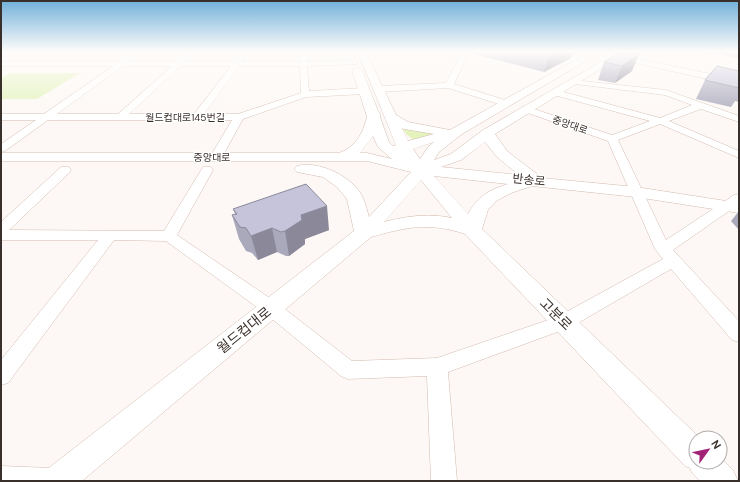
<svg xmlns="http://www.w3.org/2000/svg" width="740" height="482" viewBox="0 0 740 482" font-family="'DM Sans','Noto Sans KR',sans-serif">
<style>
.green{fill:#e4f3bc}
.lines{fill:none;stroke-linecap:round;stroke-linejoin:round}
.minor-casing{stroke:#d3bbaf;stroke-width:1}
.major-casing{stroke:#d3bbaf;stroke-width:1}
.minor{fill:#fff;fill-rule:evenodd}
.major{fill:#fff;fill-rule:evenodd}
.wall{fill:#aaa9bc}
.shaded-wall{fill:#8b8999}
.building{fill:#c6c4db;stroke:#8b8999}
.labels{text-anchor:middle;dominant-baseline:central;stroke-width:3;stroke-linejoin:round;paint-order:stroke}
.far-street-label{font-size:10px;fill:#3a302b;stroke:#fff}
.street-label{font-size:12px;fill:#3a302b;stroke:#fff}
.near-street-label{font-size:14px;fill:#3a302b;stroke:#fff}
</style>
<rect width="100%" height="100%" fill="#fdf8f5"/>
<!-- green -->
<g class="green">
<path d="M 11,73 L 80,73 L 37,99 L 1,99 L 1,78 Z"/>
<path d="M 404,128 L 433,134 L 414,140 L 407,135 L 403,129 Z"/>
</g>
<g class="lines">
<defs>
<g id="minor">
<path d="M 133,52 L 141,52 L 129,62 L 177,62 L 188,52 L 195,52 L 186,62 L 235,62 L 242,52 L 249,52 L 242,62 L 300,62 L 299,52 L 307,52 L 307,62 L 354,60 L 357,60 L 357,64 L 307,66 L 309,91 L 365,88 L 369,91 L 365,94 L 306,97 L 243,119 L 222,157 L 220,159 L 212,159 L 210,157 L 232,120 L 48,120 L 5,151 L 1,152 L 1,144 L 36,120 L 1,120 L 1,114 L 44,114 L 113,66 L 1,66 L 1,62 L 119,62 ZM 123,66 L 172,66 L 118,114 L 57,114 ZM 181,66 L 231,66 L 194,114 L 129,114 ZM 239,66 L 300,66 L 301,93 L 238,114 L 204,114 Z"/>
<path d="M 462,52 L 469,52 L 454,84 L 508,101 L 510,103 L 508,105 L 502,105 L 448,88 L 379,92 L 375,89 L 379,86 L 446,83 Z"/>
<path d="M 592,52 L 605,52 L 739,80 L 739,86 L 595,54 Z"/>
<path d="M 572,80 L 666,90 L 739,116 L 739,122 L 701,109 L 669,121 L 739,151 L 739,158 L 660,124 L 618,140 L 666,240 L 734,195 L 739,194 L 739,204 L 673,250 L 739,321 L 739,342 L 732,340 L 671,269 L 571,327 L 448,372 L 457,481 L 431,481 L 427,376 L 348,379 L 341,376 L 265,313 L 166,241 L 114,240 L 8,383 L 1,385 L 1,360 L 98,240 L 1,240 L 1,222 L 61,167 L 69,167 L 71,170 L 69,173 L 9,230 L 164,231 L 203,167 L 211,167 L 213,170 L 177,235 L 277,303 L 352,361 L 437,358 L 557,317 L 663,259 L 655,249 L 608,141 L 525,112 L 523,110 L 525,108 L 531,108 L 612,135 L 650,121 L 554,95 L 553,93 L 554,91 L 560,91 L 660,118 L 692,105 L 665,95 L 575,84 L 571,82 Z"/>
<path d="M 1,466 L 52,468 L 61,472 L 65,481 L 1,481 Z"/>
</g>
<path id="major" d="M 358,52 L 366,52 L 396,115 L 408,122 L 450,130 L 590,52 L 601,52 L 462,134 L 439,152 L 434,160 L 451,154 L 483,130 L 618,52 L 628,52 L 495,134 L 507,151 L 542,178 L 636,187 L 739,203 L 739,213 L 636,197 L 532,186 L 511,193 L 496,201 L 488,210 L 482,229 L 700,438 L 696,438 L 696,462 L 720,462 L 720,457 L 733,470 L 738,481 L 700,481 L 692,473 L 690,468 L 685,466 L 465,234 C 430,222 406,227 371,237 L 82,481 L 41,481 L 46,470 L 354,231 L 347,199 L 337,187 L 323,177 L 297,172 L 294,169 L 297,166 C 319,160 354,177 363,198 C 366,204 367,211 369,217 L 411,172 L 367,161 L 1,161 L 1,153 L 339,153 C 356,147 363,133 367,117 L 352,70 L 357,67 L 362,70 L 378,111 L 380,114 L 380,117 L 389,142 L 393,146 L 396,145 ZM 402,128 L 404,129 L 434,134 L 408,141 ZM 373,136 L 378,147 L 392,159 L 367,153 L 360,153 ZM 434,142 L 428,147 L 420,159 L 413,149 ZM 485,142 L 497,157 L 519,175 L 441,167 L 461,160 ZM 434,176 L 508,184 C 490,189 477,197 468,214 ZM 421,180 L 452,218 C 429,213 407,216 384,222 Z"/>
</defs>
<!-- minor casing -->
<use href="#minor" class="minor-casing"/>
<!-- major casing -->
<use href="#major" class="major-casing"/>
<!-- minor -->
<use href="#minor" class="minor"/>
<!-- major -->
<use href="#major" class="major"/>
</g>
<!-- wall -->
<g class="wall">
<path d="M 470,52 L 573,52 L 571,58 L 544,72 L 470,53 Z"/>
<path d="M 621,52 L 632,71 L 615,83 L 598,80 L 604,62 Z"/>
<path d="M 705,52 L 739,52 L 739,58 Z"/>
<path d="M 739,71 L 739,102 L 735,101 L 731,107 L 696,99 L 705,80 Z"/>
<path d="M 233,209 L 329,230 L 305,239 L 305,244 L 289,256 L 286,256 L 277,252 L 258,260 L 252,253 L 246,251 L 239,239 L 232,215 L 235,214 Z"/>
<path d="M 739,211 L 739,230 L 731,221 Z"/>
</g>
<!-- shaded-wall -->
<g class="shaded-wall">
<path d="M 558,52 L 573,52 L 571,58 L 544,72 L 549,56 Z"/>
<path d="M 639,54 L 632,71 L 615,83 L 622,66 Z"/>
<path d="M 327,206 L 329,230 L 305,239 L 305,244 L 289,256 L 285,231 L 301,215 Z"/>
<path d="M 272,228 L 277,252 L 258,260 L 251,236 Z"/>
</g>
<!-- building -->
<g class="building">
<path d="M 530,52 L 558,52 L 549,56 Z"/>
<path d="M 621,52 L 629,52 L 639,54 L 622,66 L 604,62 Z"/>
<path d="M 717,66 L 739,71 L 739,88 L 705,80 Z"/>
<path d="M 306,184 L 327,206 L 301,215 L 302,220 L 285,231 L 281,232 L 272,228 L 251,236 L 246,228 L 240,227 L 232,215 L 237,214 L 233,209 Z"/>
</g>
<!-- sky -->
<linearGradient id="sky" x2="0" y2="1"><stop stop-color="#71b0da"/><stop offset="0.43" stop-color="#fefcfa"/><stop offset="1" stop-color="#fefcfa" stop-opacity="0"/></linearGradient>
<rect width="740" height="120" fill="url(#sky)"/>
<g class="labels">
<!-- far-street labels -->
<g class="far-street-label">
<text x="185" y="117">월드컵대로145번길</text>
<text transform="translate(570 125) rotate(19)">중앙대로</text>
<text x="212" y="157">중앙대로</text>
</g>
<!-- street labels -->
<g class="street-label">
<text transform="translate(529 180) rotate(6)">반송로</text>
</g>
<!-- near-street labels -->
<g class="near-street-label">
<text transform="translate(556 314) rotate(45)">고분로</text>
<text transform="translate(244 330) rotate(-39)">월드컵대로</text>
</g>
</g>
<!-- border -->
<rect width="740" height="482" fill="none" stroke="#3a302b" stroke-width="4"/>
<!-- north arrow -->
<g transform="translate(708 450) rotate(57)"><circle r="19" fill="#ffffff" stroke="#b0acaa"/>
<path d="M0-3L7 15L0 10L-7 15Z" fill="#a22376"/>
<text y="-6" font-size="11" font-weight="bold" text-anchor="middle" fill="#3a302b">N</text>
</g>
</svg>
